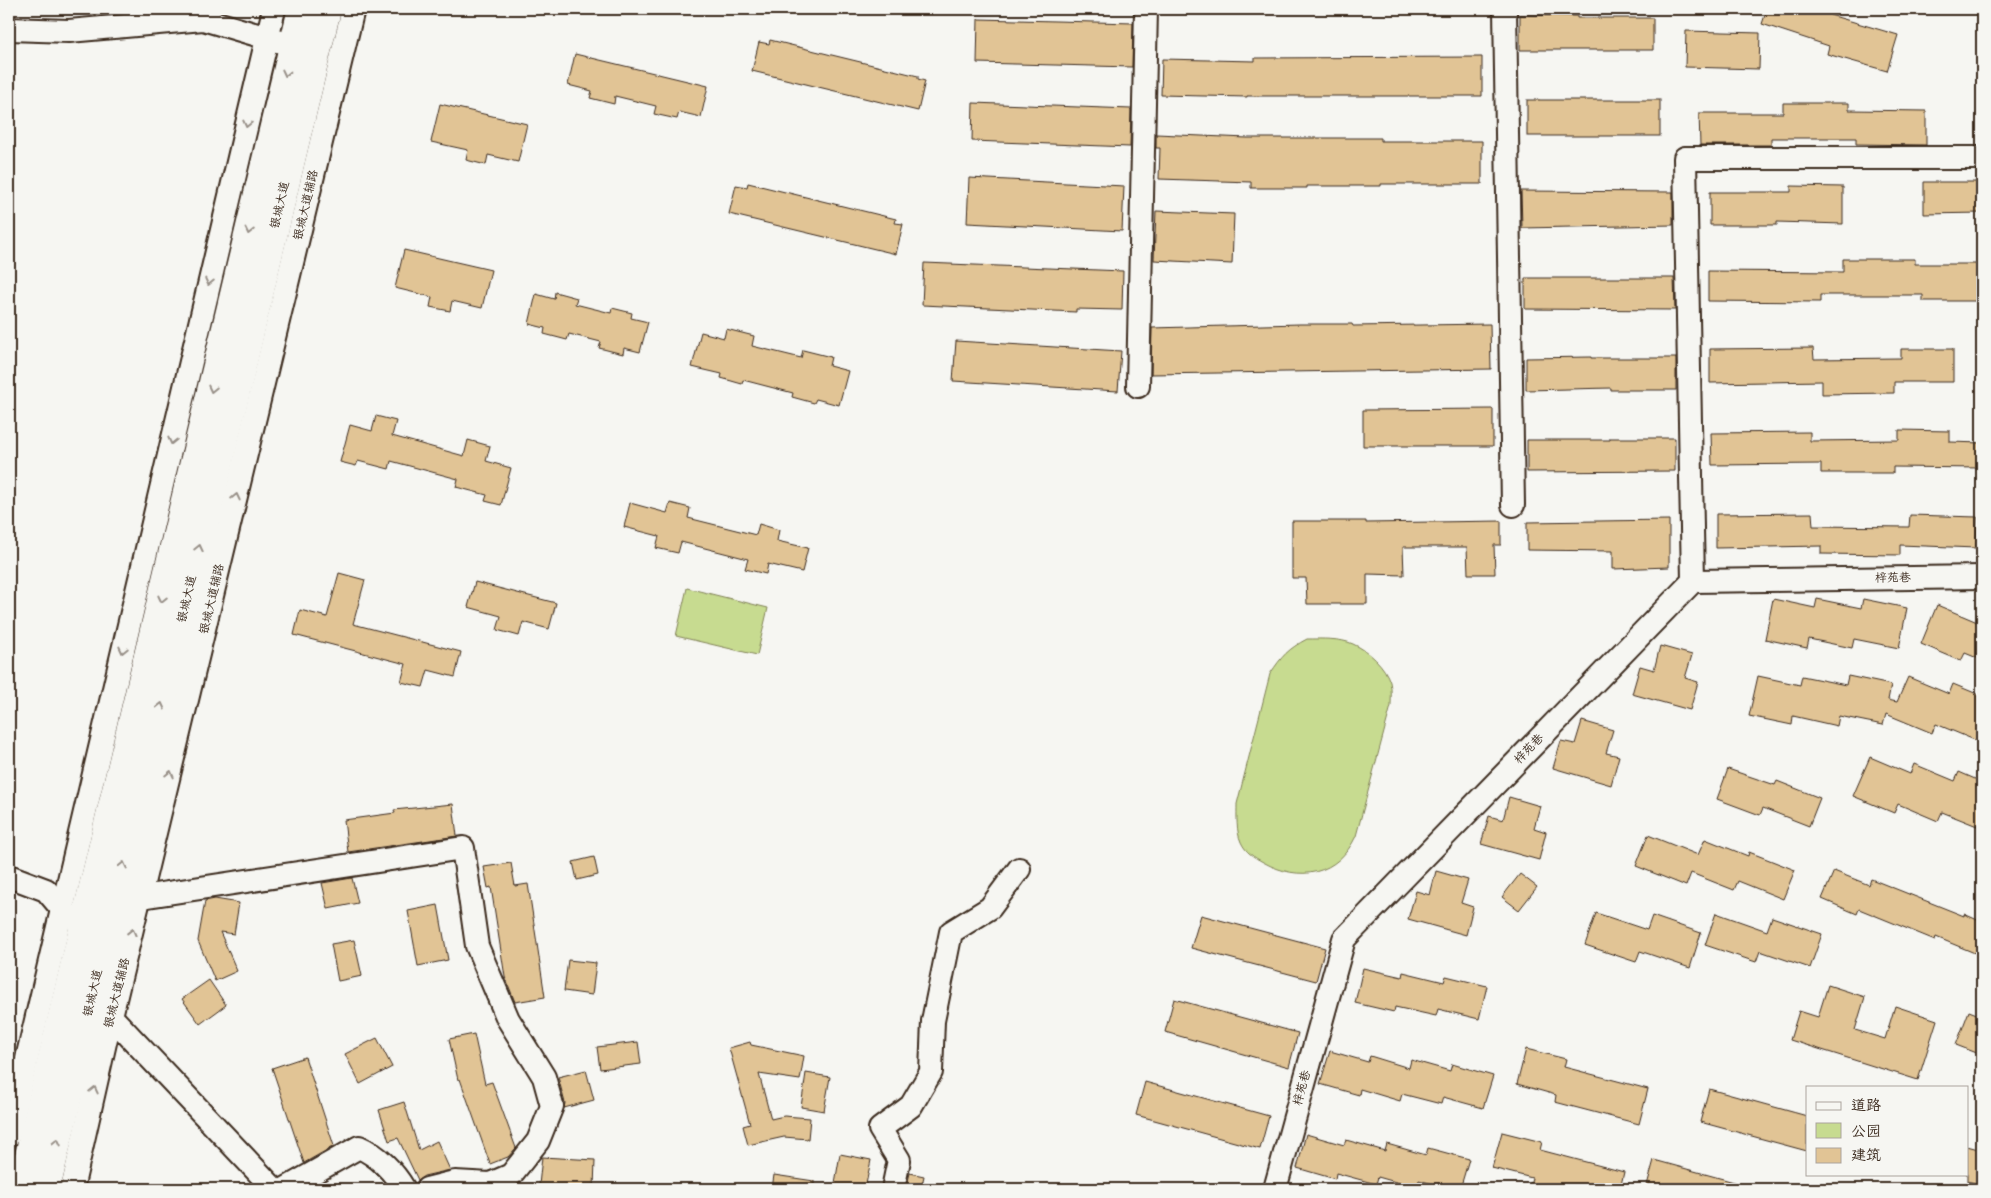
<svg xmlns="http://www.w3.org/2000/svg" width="1991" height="1198" viewBox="0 0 1991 1198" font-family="Pangolin,'LXGW WenKai TC',sans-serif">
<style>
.green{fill:#c7db90;stroke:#818257}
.building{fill:#e1c495;stroke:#3b2a1e}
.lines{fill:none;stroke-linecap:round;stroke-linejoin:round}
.minor-casing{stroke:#3b2a1e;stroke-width:26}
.major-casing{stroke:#3b2a1e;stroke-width:31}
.minor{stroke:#f6f6f2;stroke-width:22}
.major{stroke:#f6f6f2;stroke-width:28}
.oneway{stroke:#989088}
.labels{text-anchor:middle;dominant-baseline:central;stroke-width:4;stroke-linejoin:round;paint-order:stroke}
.street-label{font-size:12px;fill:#3b2a1e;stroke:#f6f6f2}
</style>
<rect width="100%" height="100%" fill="#f6f6f2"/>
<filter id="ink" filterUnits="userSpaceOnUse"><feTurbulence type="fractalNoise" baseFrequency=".02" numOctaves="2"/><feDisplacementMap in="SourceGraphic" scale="10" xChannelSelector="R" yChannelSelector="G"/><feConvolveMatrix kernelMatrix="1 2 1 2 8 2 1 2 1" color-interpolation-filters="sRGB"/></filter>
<g filter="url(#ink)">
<!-- green -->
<g class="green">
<path d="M 687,588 L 768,608 L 757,655 L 676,636 Z"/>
<path d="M 1307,639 C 1321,639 1340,638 1353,644 C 1369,651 1385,666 1390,682 C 1392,690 1391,698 1391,706 L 1356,836 C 1338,875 1300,883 1263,862 C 1254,857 1246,853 1241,842 C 1236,831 1237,816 1237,804 L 1270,674 C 1282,656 1288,649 1307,639 Z"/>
</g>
<!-- building -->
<g class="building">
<path d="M 1767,9 L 1824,9 L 1831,11 L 1830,15 L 1898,35 L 1887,71 L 1827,54 L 1829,46 L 1762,24 Z"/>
<path d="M 1520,15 L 1577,16 L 1577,18 L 1653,18 L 1653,50 L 1520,50 Z"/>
<path d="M 978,19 L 1133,23 L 1132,67 L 977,63 Z"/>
<path d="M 1686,31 L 1760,33 L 1759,69 L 1685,67 Z"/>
<path d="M 770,40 L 918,76 L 918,79 L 925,81 L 918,111 L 752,71 L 759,42 L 769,44 Z"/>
<path d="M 575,54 L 708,86 L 701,117 L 679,112 L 677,119 L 654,114 L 656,106 L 615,96 L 614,104 L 590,98 L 592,91 L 568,85 Z"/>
<path d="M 1482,57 L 1482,96 L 1247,96 L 1247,97 L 1161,95 L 1162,59 L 1255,61 L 1255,58 Z"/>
<rect x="1527" y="100" width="133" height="36"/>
<path d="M 973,103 L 1131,109 L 1130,147 L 972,141 Z"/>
<path d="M 1783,103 L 1849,103 L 1849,110 L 1926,111 L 1926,145 L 1856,144 L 1856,138 L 1771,138 L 1771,145 L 1700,145 L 1699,113 L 1783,113 Z"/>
<path d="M 440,104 L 527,124 L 518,162 L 488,155 L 486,165 L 466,160 L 468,150 L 431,142 Z"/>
<path d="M 1156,134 L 1247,138 L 1381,138 L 1381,141 L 1482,141 L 1482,184 L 1381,184 L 1381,186 L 1307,186 L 1307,188 L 1251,188 L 1251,182 L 1159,179 L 1160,148 L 1156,148 Z"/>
<path d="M 969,178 L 1124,186 L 1122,231 L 967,223 Z"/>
<path d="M 1924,182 L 1982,182 L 1982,213 L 1924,214 Z"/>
<path d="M 748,183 L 896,219 L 895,223 L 903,224 L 896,254 L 729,214 L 736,185 L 747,187 Z"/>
<path d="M 1791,186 L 1843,187 L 1843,224 L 1777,222 L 1777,225 L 1710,225 L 1710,192 L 1791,192 Z"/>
<path d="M 1521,191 L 1673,192 L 1673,225 L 1522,228 Z"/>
<path d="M 1156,211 L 1234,214 L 1232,264 L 1154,260 Z"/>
<path d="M 404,250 L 491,270 L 482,308 L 452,301 L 450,311 L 430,307 L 432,297 L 395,288 Z"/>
<path d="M 1843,259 L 1915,259 L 1915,264 L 1978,264 L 1978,301 L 1923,301 L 1923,295 L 1820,295 L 1820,302 L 1708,301 L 1708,271 L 1843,272 Z"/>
<path d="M 924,263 L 1123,271 L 1122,310 L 1076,309 L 1076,312 L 922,305 Z"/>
<path d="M 1525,278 L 1674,278 L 1675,310 L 1525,309 Z"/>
<path d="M 555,292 L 577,298 L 575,304 L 611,313 L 612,308 L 632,313 L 631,318 L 648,322 L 640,352 L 624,348 L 623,354 L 599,348 L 601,342 L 569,334 L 567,340 L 544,334 L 545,328 L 529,324 L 536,294 L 554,299 Z"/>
<path d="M 1300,324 L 1352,324 L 1353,326 L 1490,324 L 1491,369 L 1151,374 L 1152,328 Z"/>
<path d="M 726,329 L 754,336 L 752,346 L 801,358 L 803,350 L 831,357 L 829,366 L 848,371 L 839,405 L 816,399 L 814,403 L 792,397 L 793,393 L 743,380 L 742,384 L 721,378 L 722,374 L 692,367 L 701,332 L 724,338 Z"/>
<path d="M 956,341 L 1121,351 L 1118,391 L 953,381 Z"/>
<path d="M 1813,348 L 1814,359 L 1901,358 L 1901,349 L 1953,349 L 1953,382 L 1894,382 L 1894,393 L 1822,394 L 1822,381 L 1710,383 L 1710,349 Z"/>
<path d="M 1591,357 L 1591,358 L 1676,358 L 1676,390 L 1611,390 L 1611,388 L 1526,390 L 1526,358 Z"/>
<path d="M 1493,409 L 1493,446 L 1363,446 L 1363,410 Z"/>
<path d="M 376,416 L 396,421 L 392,436 L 464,456 L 468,440 L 490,446 L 486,461 L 511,468 L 501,505 L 485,501 L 487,495 L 456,487 L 458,479 L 391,461 L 389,469 L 358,461 L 356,466 L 340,462 L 350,425 L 372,431 Z"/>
<path d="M 1899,430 L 1950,431 L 1950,442 L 1982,443 L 1982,468 L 1893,467 L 1893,473 L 1821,473 L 1821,464 L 1712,465 L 1711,433 L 1810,432 L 1810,441 L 1899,440 Z"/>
<path d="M 1610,438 L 1675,438 L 1675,471 L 1527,472 L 1527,440 L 1610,440 Z"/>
<path d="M 630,503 L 667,513 L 670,503 L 690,508 L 688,518 L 756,535 L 759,524 L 779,530 L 777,541 L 808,548 L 802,572 L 768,564 L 766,574 L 745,569 L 748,559 L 681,542 L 678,553 L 656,548 L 659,536 L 624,527 Z"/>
<path d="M 1812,513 L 1813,526 L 1909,527 L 1910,515 L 1977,517 L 1976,548 L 1900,545 L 1900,555 L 1821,554 L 1821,546 L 1716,548 L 1716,514 Z"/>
<path d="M 1669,520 L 1669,567 L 1613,569 L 1613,551 L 1527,550 L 1527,522 Z"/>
<path d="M 1292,521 L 1366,521 L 1366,523 L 1501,521 L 1501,545 L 1494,545 L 1495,574 L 1468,574 L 1467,547 L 1403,547 L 1404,575 L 1367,574 L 1367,604 L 1307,604 L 1306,578 L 1292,578 Z"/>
<path d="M 339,573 L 365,580 L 353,624 L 461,652 L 455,677 L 428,670 L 423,687 L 401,682 L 406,664 L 294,635 L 300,610 L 327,617 Z"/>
<path d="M 475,582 L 556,603 L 549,629 L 523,622 L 519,636 L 497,630 L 501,616 L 468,607 Z"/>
<path d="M 1773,599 L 1815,608 L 1817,599 L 1861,608 L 1863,599 L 1907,608 L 1899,648 L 1854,639 L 1852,648 L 1809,639 L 1807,648 L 1765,639 Z"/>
<path d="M 1937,605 L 1982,624 L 1982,660 L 1965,653 L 1961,661 L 1921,644 Z"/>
<path d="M 1660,646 L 1692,655 L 1685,678 L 1698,682 L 1690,710 L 1632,694 L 1640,666 L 1654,670 Z"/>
<path d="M 1758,676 L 1800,685 L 1802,676 L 1846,685 L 1848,676 L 1891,685 L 1888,700 L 1897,702 L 1908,677 L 1949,694 L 1953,684 L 1982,696 L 1982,727 L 1977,741 L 1936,724 L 1932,733 L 1886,714 L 1883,725 L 1839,716 L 1837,726 L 1793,716 L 1792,725 L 1749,716 Z"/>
<path d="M 1582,721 L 1613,730 L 1606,753 L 1619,756 L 1611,785 L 1553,768 L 1561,741 L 1575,744 Z"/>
<path d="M 1870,757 L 1910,774 L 1914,764 L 1955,781 L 1959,772 L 1982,782 L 1982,828 L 1942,812 L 1938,821 L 1898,804 L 1894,813 L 1853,796 Z"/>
<path d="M 1728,769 L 1775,785 L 1777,781 L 1820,798 L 1809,826 L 1763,808 L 1760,815 L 1717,799 Z"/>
<path d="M 1509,797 L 1540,806 L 1534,828 L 1546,832 L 1539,860 L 1481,844 L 1489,816 L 1503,820 Z"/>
<path d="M 453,804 L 457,836 L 348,852 L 344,820 L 395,813 L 394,810 Z"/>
<path d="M 1648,835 L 1698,855 L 1705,839 L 1748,856 L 1749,852 L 1795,870 L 1783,899 L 1738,881 L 1734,890 L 1691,873 L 1686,886 L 1636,866 Z"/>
<path d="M 594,857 L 598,875 L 577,880 L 573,862 Z"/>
<path d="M 511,863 L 515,886 L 528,884 L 545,997 L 515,1002 L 505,977 L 491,887 L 488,888 L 484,867 Z"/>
<path d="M 1436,871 L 1468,880 L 1461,903 L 1473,907 L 1466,935 L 1408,919 L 1416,891 L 1430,895 Z"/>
<path d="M 1834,871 L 1869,885 L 1871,879 L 1964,916 L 1964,914 L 1982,922 L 1982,956 L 1936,937 L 1935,940 L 1859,909 L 1857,914 L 1822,899 Z"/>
<path d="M 1520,874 L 1537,887 L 1519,910 L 1502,897 Z"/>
<path d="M 352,878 L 358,903 L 328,909 L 322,883 Z"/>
<path d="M 215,899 L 239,903 L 234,934 L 220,932 L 237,971 L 215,981 L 198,941 L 205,901 Z"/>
<path d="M 438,905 L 448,960 L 418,966 L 408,911 Z"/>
<path d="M 1596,913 L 1647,930 L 1652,916 L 1701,933 L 1690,968 L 1640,951 L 1636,962 L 1585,945 Z"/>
<path d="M 1716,913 L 1767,931 L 1772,917 L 1822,934 L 1810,968 L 1760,951 L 1756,962 L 1705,945 Z"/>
<path d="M 1201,915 L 1325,948 L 1316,981 L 1191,948 Z"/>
<path d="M 354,940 L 362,976 L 338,981 L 331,944 Z"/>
<path d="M 568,960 L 596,963 L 592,995 L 564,991 Z"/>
<path d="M 1363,968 L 1402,977 L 1403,972 L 1444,982 L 1446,976 L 1487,986 L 1479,1019 L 1438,1009 L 1436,1016 L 1395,1007 L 1394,1012 L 1355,1003 Z"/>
<path d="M 209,980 L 226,1005 L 200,1024 L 182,999 Z"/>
<path d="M 1828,985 L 1865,997 L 1855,1030 L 1885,1039 L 1895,1006 L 1937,1020 L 1918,1080 L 1790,1040 L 1799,1011 L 1818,1017 Z"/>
<path d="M 1174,999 L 1298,1033 L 1289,1067 L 1165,1032 Z"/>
<path d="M 1969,1011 L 1982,1016 L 1982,1055 L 1956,1045 Z"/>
<path d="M 474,1034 L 485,1084 L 492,1082 L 516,1148 L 508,1157 L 490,1164 L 460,1079 L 458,1080 L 449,1039 Z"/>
<path d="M 377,1038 L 392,1067 L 360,1084 L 345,1054 Z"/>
<path d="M 638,1042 L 641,1064 L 600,1069 L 597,1047 Z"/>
<path d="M 750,1042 L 751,1045 L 804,1056 L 800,1080 L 759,1074 L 771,1119 L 784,1116 L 810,1118 L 808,1139 L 784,1137 L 748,1145 L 743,1126 L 750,1124 L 729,1048 Z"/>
<path d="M 1526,1049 L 1566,1059 L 1564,1067 L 1648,1089 L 1639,1124 L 1555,1102 L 1556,1095 L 1517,1084 Z"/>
<path d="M 1330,1051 L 1368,1062 L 1370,1056 L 1409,1068 L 1411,1060 L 1450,1071 L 1452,1064 L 1493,1076 L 1483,1108 L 1443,1097 L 1441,1104 L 1402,1094 L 1400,1101 L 1360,1089 L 1359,1095 L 1320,1084 Z"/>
<path d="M 305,1057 L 334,1146 L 304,1163 L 272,1068 Z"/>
<path d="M 586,1070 L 594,1100 L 564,1108 L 565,1103 L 558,1077 Z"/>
<path d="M 806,1073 L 830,1077 L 824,1111 L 801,1107 Z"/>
<path d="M 1145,1082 L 1269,1116 L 1260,1149 L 1136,1115 Z"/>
<path d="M 1709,1089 L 1807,1116 L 1807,1151 L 1700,1122 Z"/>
<path d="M 404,1102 L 419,1150 L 437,1141 L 450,1170 L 424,1176 L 418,1180 L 398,1138 L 389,1141 L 379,1110 Z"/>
<path d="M 1502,1132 L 1542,1142 L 1540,1150 L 1624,1172 L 1620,1189 L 1544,1189 L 1530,1186 L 1532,1178 L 1492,1168 Z"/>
<path d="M 1306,1134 L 1344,1145 L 1346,1140 L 1385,1151 L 1387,1144 L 1426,1155 L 1428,1148 L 1469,1159 L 1460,1189 L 1450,1189 L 1419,1180 L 1417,1188 L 1378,1177 L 1376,1184 L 1336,1173 L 1335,1179 L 1297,1168 Z"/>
<path d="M 1967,1146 L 1982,1150 L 1982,1185 L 1967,1181 Z"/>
<path d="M 840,1154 L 871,1160 L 865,1189 L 834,1189 Z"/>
<path d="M 542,1157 L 595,1160 L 594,1188 L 539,1185 Z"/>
<path d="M 1654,1160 L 1745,1185 L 1744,1189 L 1646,1189 Z"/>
<path d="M 910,1173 L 924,1176 L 921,1189 L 906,1189 Z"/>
<path d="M 774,1175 L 814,1181 L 814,1189 L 772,1189 Z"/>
</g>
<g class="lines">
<defs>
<g id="minor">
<path d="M 1505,9 L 1513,505"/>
<path d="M 9,29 L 69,31 L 203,19 L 281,42"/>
<path d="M 1138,386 L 1146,9"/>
<path d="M 1693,581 L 1685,158 L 1982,158"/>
<path d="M 9,876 L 46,890 L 68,916"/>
<path d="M 128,899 L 463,848 L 477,946 L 508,1019 L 544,1077 L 552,1106 L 538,1141 L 511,1175 L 490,1184 L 455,1182 L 427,1189"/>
<path d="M 103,1008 L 274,1189"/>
<path d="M 9,1135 L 274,9"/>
<path d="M 72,1189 L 111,1016 L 353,9"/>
<path d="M 285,1189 L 359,1147 C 378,1155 394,1172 404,1189"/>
<path d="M 893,1189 L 899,1160 L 880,1129 L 911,1106 L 931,1072 L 933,1021 L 951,932 L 990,908 L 1019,869"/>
<path d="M 1275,1189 L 1344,939 L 1693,581 L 1982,577"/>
</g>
<g id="major">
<path d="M 21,1189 L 302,9"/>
<path d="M 46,1189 L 327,9"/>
</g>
</defs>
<!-- minor casing -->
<use href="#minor" class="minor-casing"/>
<!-- major casing -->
<use href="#major" class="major-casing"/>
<!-- minor -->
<use href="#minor" class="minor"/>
<!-- major -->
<use href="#major" class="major"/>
</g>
<!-- one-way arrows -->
<defs><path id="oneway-chevron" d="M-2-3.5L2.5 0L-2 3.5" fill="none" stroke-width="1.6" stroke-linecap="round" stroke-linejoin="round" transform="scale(1.25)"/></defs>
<g class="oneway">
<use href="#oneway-chevron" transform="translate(286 73) rotate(103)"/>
<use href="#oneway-chevron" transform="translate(247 124) rotate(103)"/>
<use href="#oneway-chevron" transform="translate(249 231) rotate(103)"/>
<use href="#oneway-chevron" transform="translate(209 282) rotate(103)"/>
<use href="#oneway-chevron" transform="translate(212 389) rotate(103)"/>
<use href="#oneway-chevron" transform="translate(172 441) rotate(103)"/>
<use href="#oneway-chevron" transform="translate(236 497) rotate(-77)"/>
<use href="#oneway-chevron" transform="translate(199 548) rotate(-77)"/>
<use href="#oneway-chevron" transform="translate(162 599) rotate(103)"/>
<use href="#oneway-chevron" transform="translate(123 650) rotate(103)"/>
<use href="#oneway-chevron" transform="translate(161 706) rotate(-77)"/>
<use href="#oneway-chevron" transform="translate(170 774) rotate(-77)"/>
<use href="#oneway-chevron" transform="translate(123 865) rotate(-77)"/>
<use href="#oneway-chevron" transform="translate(132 932) rotate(-76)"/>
<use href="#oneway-chevron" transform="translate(94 1090) rotate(-77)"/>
<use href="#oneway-chevron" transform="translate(57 1142) rotate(-77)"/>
</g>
</g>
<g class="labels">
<!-- street labels -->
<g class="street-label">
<text transform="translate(280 205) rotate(-77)">银城大道</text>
<text transform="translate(306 205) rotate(-77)">银城大道辅路</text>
<text transform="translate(1893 578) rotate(-1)">梓苑巷</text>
<text transform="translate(187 599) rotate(-77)">银城大道</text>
<text transform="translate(212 599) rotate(-77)">银城大道辅路</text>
<text transform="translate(1529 749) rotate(-46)">梓苑巷</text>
<text transform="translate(93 993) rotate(-77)">银城大道</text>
<text transform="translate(117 993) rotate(-76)">银城大道辅路</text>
<text transform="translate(1302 1088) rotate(-75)">梓苑巷</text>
</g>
</g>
<!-- margin -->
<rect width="1991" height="1198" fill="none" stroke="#f6f6f2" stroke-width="30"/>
<rect x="15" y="15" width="1961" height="1168" fill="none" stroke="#3b2a1e" stroke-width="2" filter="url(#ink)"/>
<!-- legend -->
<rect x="1806" y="1086" width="162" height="90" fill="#f6f6f2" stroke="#aba49d"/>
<rect x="1816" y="1102" width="25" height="8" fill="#f6f6f2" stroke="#aba49d"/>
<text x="1851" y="1110" font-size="15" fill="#3b2a1e">道路</text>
<rect x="1816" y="1123" width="25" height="15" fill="#c7db90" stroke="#aba49d"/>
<text x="1851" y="1136" font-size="15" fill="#3b2a1e">公园</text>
<rect x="1816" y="1148" width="25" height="15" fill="#e1c495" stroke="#aba49d"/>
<text x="1851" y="1160" font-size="15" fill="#3b2a1e">建筑</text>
</svg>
